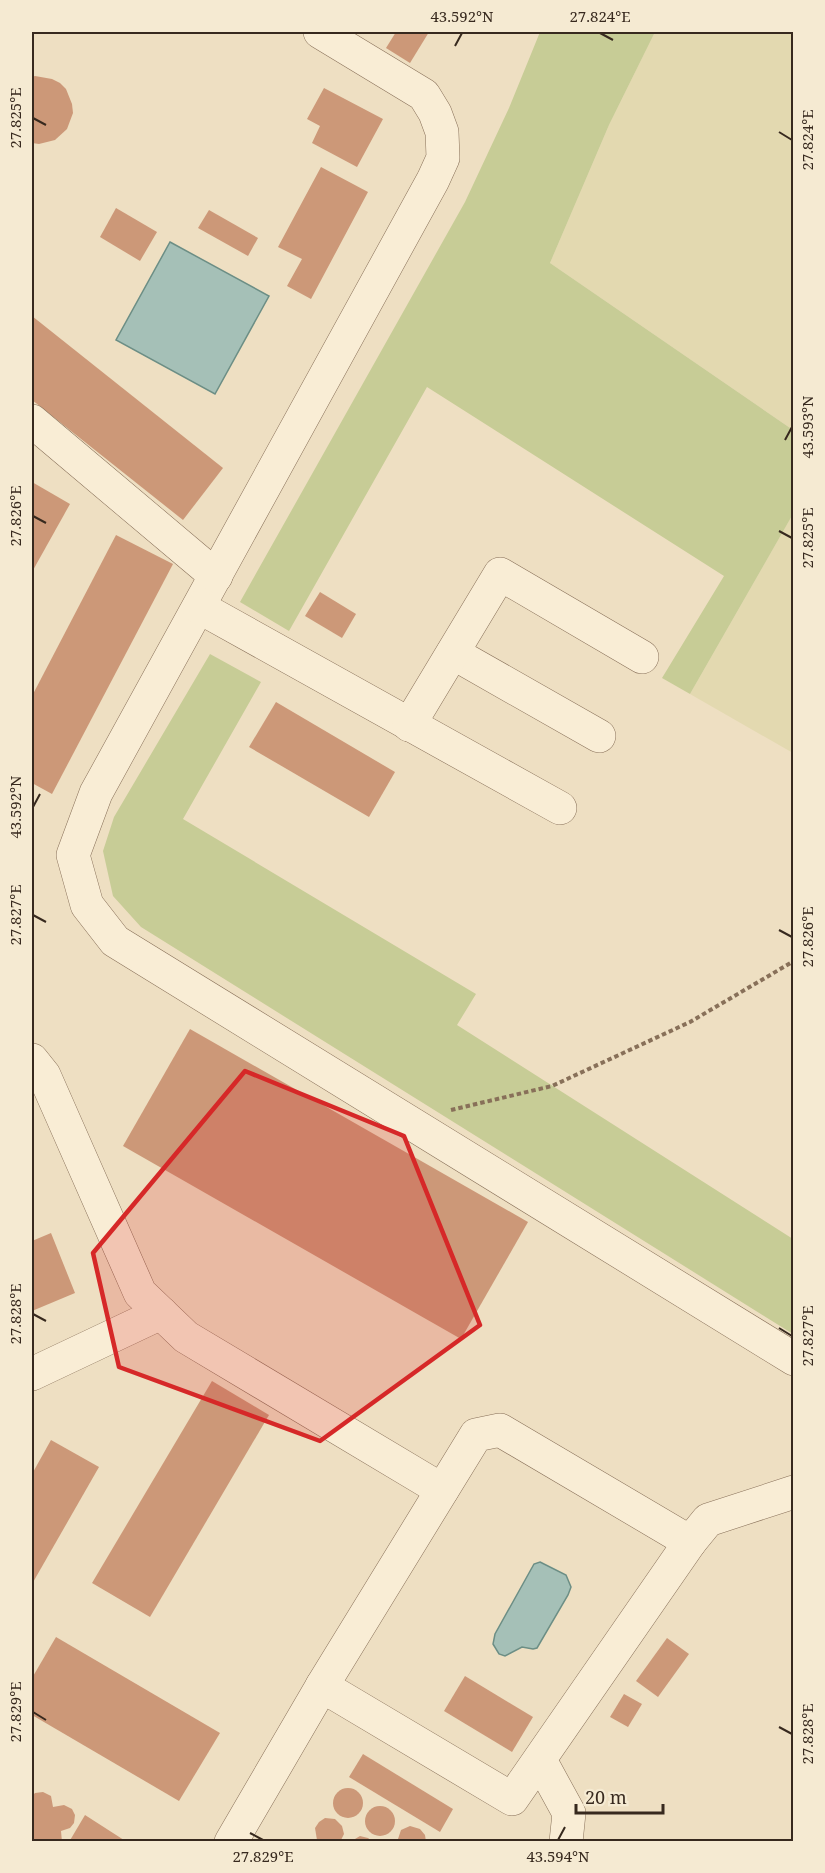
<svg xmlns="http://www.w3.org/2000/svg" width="825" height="1873" viewBox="0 0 825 1873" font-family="'Noto Serif',serif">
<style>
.farmland{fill:#e3d9b0}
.green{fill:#c7cc96}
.water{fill:#a5c0b7;stroke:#6c8e85;stroke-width:1.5}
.building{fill:#cc9878}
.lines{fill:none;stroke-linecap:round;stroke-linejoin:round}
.minor-casing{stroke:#887059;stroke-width:34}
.path{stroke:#887059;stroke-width:4;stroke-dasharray:4.5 3;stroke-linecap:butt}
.minor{stroke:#f9edd5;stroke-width:33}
.marked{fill:#d62828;fill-opacity:0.2;stroke:#d62828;stroke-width:4.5;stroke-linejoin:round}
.ticks{fill:none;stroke:#37291e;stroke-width:2}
.neatline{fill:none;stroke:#37291e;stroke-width:2}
.ticks-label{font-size:15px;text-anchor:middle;fill:#37291e}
</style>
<rect width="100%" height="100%" fill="#eedfc2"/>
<!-- farmland -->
<g class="farmland">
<path d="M 655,32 L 793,32 L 793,430 L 550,263 L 609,125 Z"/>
<path d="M 793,514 L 794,753 L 793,753 L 690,694 Z"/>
</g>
<!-- green -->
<g class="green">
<path d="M 540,32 L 655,32 L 609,125 L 550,263 L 793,430 L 793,514 L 690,694 L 662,678 L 724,576 L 427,387 L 289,631 L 240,602 L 465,202 L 509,108 Z"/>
<path d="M 210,654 L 261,682 L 183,819 L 476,994 L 457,1025 L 793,1239 L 793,1334 L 141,927 L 113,896 L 103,851 L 114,817 Z"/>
</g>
<!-- water -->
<g class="water">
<path d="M 170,242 L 269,296 L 215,394 L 116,340 Z"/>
<path d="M 540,1562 L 566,1575 L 571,1587 L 568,1595 L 537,1648 L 533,1649 L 522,1647 L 505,1656 L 499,1654 L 493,1644 L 495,1634 L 534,1564 Z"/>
</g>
<!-- building -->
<g class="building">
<path d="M 396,32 L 429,32 L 410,63 L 386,48 Z"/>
<path d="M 35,76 L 52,79 L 60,83 L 66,89 L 72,104 L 73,113 L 67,129 L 55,140 L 39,144 L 32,143 L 32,77 Z"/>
<path d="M 324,88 L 383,119 L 357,167 L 312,143 L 320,126 L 307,119 Z"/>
<path d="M 321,167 L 368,192 L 311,299 L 287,286 L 302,259 L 278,247 Z"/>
<path d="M 116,208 L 157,232 L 140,261 L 100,237 Z"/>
<path d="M 209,210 L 258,238 L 248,256 L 198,228 Z"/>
<path d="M 32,316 L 223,468 L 183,520 L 32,400 Z"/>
<path d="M 32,482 L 70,504 L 32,572 Z"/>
<path d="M 116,535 L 173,564 L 52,794 L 32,783 L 32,696 Z"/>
<path d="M 320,592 L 356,614 L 342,638 L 305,616 Z"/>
<path d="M 276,702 L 395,772 L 369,817 L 249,747 Z"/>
<path d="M 190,1029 L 528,1222 L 461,1339 L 123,1146 Z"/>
<path d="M 51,1233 L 75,1293 L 32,1311 L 32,1241 Z"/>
<path d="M 212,1381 L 269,1415 L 150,1617 L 92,1583 Z"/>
<path d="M 51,1440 L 99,1467 L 32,1584 L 32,1474 Z"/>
<path d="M 56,1637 L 220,1733 L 179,1801 L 32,1715 L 32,1678 Z"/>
<path d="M 667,1638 L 689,1654 L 658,1697 L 636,1681 Z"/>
<path d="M 465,1676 L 533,1717 L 512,1752 L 444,1711 Z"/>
<path d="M 624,1694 L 642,1704 L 628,1727 L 610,1717 Z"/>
<path d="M 363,1754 L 453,1809 L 440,1832 L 349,1777 Z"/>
<circle cx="348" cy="1803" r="15"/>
<path d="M 43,1792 L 51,1796 L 53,1807 L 64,1805 L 72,1809 L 75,1815 L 74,1823 L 70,1828 L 61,1831 L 62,1842 L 32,1842 L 32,1796 L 35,1793 Z"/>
<circle cx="380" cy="1821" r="15"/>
<path d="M 85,1815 L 127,1842 L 69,1842 Z"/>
<path d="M 325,1818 L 335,1819 L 342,1826 L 344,1834 L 340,1842 L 317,1840 L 315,1828 L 319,1822 Z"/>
<path d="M 410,1826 L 420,1829 L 425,1835 L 426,1842 L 397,1842 L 401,1830 Z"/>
<path d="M 360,1836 L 368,1838 L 373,1842 L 350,1842 Z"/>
</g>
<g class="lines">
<defs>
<g id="minor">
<path d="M 320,32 L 424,95 L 435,113 L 442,132 L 443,158 L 433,180 L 96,793 L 73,855 L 87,905 L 115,941 L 794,1359"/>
<path d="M 32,421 L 216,576"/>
<path d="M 199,607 L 560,808"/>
<path d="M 453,653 L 599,736"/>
<path d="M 409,725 L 500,574 L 642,657"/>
<path d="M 32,1060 L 44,1075 L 140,1293 L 186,1337 L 442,1490"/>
<path d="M 32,1374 L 161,1313"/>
<path d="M 322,1686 L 476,1435 L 500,1430 L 690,1542"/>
<path d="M 540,1760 L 569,1813 L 566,1842"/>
<path d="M 231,1842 L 322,1686 L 512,1799 L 690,1542 L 708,1520 L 794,1492"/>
</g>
</defs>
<!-- minor casing -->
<use href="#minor" class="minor-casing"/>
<!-- path -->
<path class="path" d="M 451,1110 L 552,1086 L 690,1022 L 794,961"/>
<!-- minor -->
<use href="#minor" class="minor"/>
</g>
<!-- marked area -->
<path class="marked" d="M 245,1071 L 404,1136 L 480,1325 L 320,1441 L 119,1367 L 93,1253 Z"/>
<!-- ticks -->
<path class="ticks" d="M 600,33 L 613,40M 455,46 L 462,33M 33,118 L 46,125M 779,132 L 792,140M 785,440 L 792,427M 33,516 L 46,523M 779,531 L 792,538M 33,807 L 40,794M 33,915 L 46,922M 779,930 L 792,937M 33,1314 L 46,1321M 779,1328 L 792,1336M 33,1712 L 46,1720M 779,1727 L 792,1734M 250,1833 L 263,1840M 558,1840 L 565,1827"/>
<!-- border -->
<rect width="825" height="1873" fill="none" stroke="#f5ead2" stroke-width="66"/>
<!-- scale -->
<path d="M576 1804v9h87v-9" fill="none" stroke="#37291e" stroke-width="3"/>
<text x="585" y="1804" font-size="18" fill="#37291e" stroke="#f5ead2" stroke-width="4.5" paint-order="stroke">20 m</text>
<rect x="33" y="33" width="759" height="1807" class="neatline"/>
<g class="ticks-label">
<text x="462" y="22">43.592°N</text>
<text x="600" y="22">27.824°E</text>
<text transform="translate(16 118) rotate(-90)" y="5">27.825°E</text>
<text transform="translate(808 140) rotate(-90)" y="5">27.824°E</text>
<text transform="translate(808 427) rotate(-90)" y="5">43.593°N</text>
<text transform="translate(16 516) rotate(-90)" y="5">27.826°E</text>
<text transform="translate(808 538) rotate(-90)" y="5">27.825°E</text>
<text transform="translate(16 807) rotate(-90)" y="5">43.592°N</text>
<text transform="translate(16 915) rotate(-90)" y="5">27.827°E</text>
<text transform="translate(808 937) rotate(-90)" y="5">27.826°E</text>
<text transform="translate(16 1314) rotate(-90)" y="5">27.828°E</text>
<text transform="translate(808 1336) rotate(-90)" y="5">27.827°E</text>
<text transform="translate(16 1712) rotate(-90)" y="5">27.829°E</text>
<text transform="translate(808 1734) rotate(-90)" y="5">27.828°E</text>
<text x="263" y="1862">27.829°E</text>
<text x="558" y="1862">43.594°N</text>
</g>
</svg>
